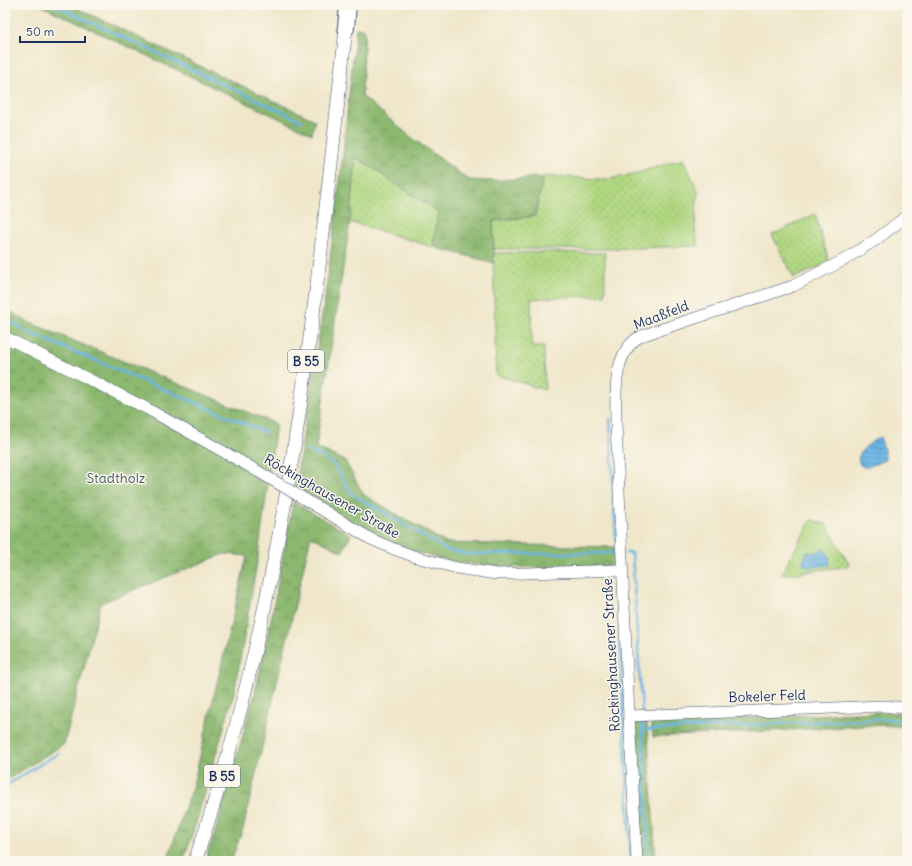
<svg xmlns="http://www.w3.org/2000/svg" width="912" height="866" viewBox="0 0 912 866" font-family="Delius,sans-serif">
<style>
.grass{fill:url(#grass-dots);stroke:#668370}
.forest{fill:url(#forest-crowns);stroke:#547466}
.water{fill:url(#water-rules);stroke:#4372a0}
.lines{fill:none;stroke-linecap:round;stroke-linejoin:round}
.stream{stroke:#6bb5e3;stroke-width:2.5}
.minor-casing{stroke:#3b4b6e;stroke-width:12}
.major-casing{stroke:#3b4b6e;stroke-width:14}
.highway-casing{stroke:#3b4b6e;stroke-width:18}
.minor{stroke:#fff;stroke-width:11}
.major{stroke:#fff;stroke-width:13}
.highway{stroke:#fff;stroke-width:16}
.minor-bridge-casing{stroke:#3b4b6e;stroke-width:12;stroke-linecap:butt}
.minor-bridge{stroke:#fff;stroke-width:11}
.labels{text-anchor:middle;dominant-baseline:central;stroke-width:3;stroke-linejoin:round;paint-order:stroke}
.shield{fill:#fbf7ec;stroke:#5e6b89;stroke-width:1}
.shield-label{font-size:13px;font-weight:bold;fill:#1b2f5e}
.street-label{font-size:14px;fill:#1b2f5e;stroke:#fbf7ec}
.park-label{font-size:14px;fill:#405967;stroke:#fbf7ec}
</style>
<defs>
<pattern id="grass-dots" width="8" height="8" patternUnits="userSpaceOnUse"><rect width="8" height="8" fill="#b0d781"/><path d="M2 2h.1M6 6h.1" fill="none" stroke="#97b972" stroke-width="1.8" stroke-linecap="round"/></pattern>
<pattern id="forest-crowns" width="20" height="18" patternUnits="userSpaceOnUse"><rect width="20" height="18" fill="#8cb86f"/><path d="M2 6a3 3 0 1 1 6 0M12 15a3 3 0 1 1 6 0" fill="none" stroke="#72965e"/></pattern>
<pattern id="water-rules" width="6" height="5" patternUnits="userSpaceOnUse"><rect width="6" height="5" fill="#6bb5e3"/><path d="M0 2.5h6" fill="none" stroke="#5794bb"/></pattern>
</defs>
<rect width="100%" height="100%" fill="#fbf7ec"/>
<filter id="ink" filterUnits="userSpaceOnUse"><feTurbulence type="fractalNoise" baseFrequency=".025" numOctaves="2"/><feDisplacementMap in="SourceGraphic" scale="8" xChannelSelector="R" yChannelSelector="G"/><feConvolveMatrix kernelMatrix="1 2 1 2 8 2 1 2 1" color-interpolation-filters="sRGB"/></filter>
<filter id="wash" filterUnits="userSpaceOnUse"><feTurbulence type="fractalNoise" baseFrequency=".012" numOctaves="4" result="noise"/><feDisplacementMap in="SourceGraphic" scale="16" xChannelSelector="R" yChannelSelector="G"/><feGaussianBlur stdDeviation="0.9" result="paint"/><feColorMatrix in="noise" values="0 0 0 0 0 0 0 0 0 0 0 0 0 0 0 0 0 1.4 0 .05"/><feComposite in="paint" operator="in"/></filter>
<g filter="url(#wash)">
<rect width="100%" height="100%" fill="#f0e7cb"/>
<!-- grass -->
<g class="grass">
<path d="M 356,157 L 438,212 L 433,247 L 350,222 Z"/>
<path d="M 683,159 L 698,190 L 695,229 L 698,246 L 605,249 L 494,249 L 493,221 L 535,216 L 543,177 C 564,175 584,179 605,179 C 628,178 660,165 683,159 Z"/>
<path d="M 815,214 L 829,262 L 794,278 L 772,235 Z"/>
<path d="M 549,252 L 605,253 L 605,295 L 531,299 L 532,347 L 544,347 L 545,390 L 496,375 L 493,253 Z"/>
<path d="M 811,520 L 826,524 L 850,566 L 781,575 Z"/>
</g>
<!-- forest -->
<g class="forest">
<path d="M 40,5 L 70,5 L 315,120 L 312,134 Z"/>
<path d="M 356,28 L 365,30 L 362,96 L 411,137 L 469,180 L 487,181 L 543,177 L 535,216 L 493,221 L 494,263 L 433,247 L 438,212 L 356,157 L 350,222 L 316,447 L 345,461 L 364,495 L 446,543 L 614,547 L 614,565 C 541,567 464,574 395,544 C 360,529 328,506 295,487 L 325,298 L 342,164 Z"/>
<path d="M 5,308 L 28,322 L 276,424 L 258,557 L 235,689 L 197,820 L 183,861 L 167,861 L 194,781 L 247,556 L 224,554 L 101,603 L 64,744 L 5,781 Z"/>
<path d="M 293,502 L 351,535 L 342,552 L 311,536 L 243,829 L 231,861 L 205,861 L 217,826 L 255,693 L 270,625 Z"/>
<path d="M 880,712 L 907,713 L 907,727 L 882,725 L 653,737 L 651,722 Z"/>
<path d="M 647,722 L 656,861 L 640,861 L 633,723 Z"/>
</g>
<!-- water -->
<g class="water">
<path d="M 880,437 L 885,452 L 885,460 C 879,462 870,468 864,467 C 861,466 860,465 859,462 C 855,453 872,441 880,437 Z"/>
<path d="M 821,549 L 824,549 C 828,553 831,560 829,565 L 810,567 L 804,565 L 803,561 L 807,552 L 815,553 Z"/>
</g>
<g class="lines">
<!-- stream -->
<g class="stream">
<path d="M 54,5 L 302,121"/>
<path d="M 5,318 L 30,333 L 265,432"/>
<path d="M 610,419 L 616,540"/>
<path d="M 307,450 L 323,457 L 334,465 L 352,494 L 447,550 L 465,554 L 615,553"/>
<path d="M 626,553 L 632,553 L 642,712"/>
<path d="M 620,644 L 631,861"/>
<path d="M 642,721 L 649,861"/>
<path d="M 643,730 L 882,719 L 907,721"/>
<path d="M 5,786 L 59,753"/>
</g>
</g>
</g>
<g filter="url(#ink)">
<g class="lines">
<defs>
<g id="minor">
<path d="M 5,337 L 146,408 L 247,465"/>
<path d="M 316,506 L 371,539 L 394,549 L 416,557 L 457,568 L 496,574 L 622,570"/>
<path d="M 629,716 L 883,706 L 907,708"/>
<path d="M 637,861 L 629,716 L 616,424 C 616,397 612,358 636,339 C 639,337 643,335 647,334 L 793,286 L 842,261 L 874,241 L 907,216"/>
</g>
<path id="major" d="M 195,861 C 288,593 315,308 346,28"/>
<path id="highway" d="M 346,28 L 348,5"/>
</defs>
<!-- minor casing -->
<use href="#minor" class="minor-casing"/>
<!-- major casing -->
<use href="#major" class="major-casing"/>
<!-- highway casing -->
<use href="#highway" class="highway-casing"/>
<!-- minor -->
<use href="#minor" class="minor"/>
<!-- major -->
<use href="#major" class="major"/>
<!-- highway -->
<use href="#highway" class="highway"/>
<defs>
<path id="minor-bridge" d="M 247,465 L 316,506"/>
</defs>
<!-- minor-bridge casing -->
<use href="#minor-bridge" class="minor-bridge-casing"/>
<!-- minor-bridge -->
<use href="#minor-bridge" class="minor-bridge"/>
</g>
</g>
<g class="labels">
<!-- shield labels -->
<g class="shield">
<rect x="288" y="350" width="36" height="22" rx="3"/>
<rect x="204" y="765" width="36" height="22" rx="3"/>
</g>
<g class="shield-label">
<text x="306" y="361">B 55</text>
<text x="222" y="776">B 55</text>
</g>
<!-- street labels -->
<g class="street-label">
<text transform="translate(661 315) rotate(-21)">Maaßfeld</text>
<text transform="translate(332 496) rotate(30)">Röckinghausener Straße</text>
<text transform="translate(611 655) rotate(-93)">Röckinghausener Straße</text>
<text transform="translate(767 696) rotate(-2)">Bokeler Feld</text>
</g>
<!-- park labels -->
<g class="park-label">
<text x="116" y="478">Stadtholz</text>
</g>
</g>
<!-- margin -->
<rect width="912" height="866" fill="none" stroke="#fbf7ec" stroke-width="20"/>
<!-- scale -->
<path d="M20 36v6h65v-6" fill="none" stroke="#1b2f5e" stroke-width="2"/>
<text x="26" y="36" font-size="12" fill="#1b2f5e" stroke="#fbf7ec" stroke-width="3" paint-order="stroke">50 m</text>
</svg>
